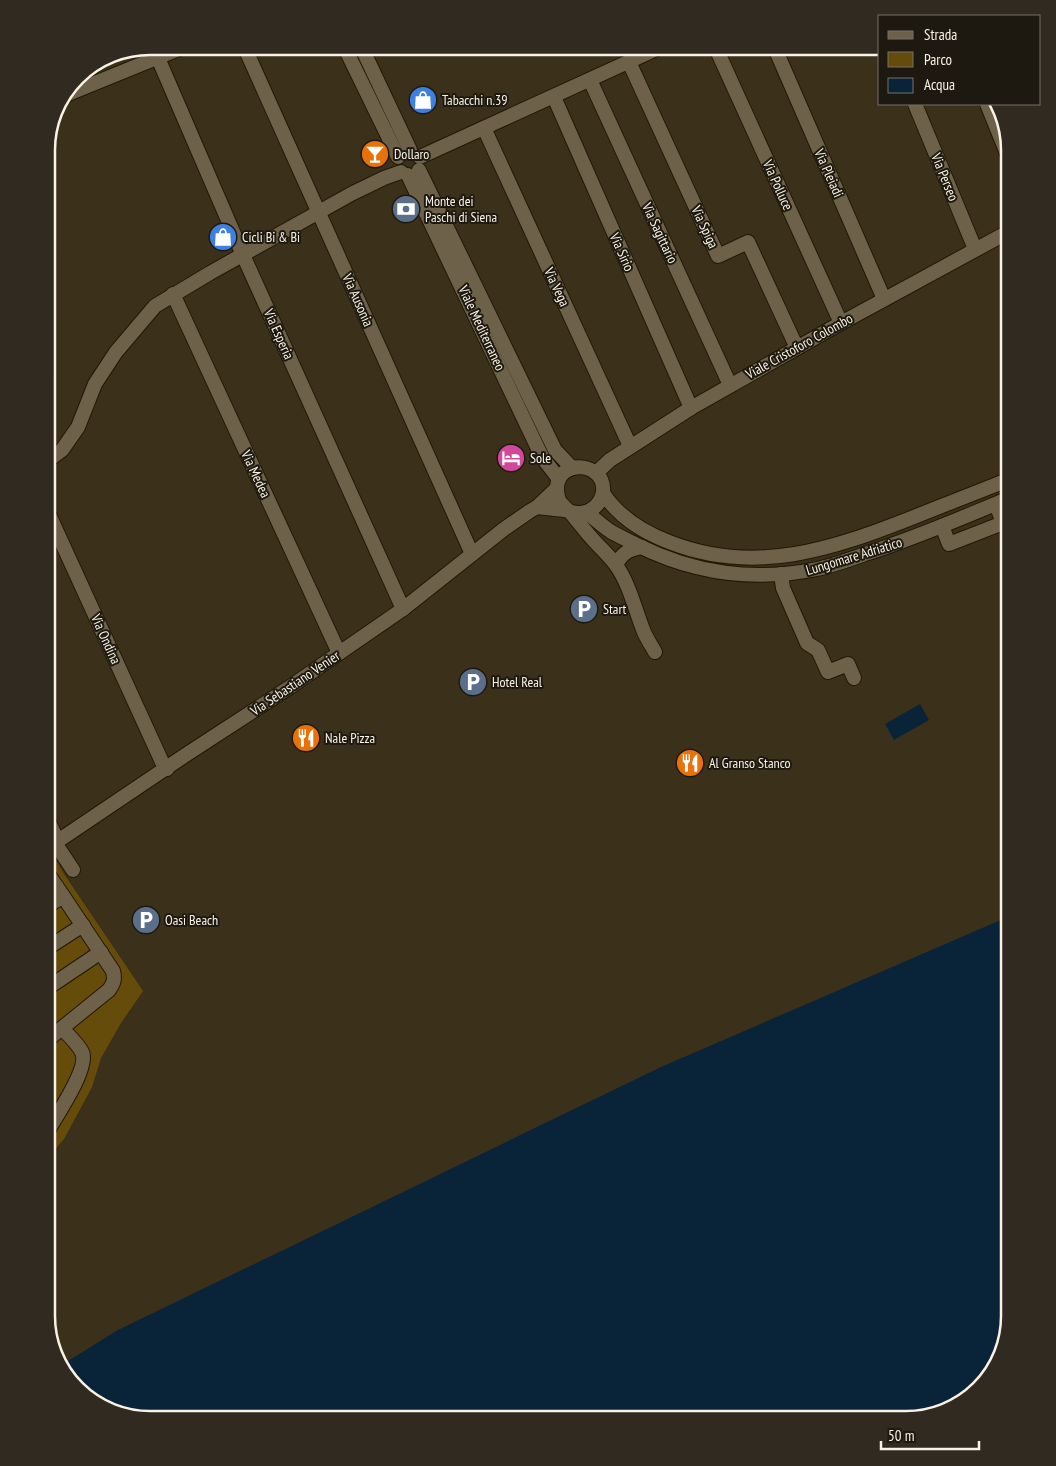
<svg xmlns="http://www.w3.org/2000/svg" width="1056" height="1466" viewBox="0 0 1056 1466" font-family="'PT Sans Narrow',sans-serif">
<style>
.green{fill:#654c0a}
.water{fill:#092338}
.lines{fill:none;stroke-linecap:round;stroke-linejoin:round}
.minor-casing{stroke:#221804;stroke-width:16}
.minor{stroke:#6d614a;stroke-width:14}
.labels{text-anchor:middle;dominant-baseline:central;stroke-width:4;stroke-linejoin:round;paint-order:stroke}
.poi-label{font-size:14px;fill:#f9f2e5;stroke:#1e1910;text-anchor:start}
.street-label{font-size:14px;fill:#f9f2e5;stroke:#1e1910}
.rim{fill:none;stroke:#f9f2e5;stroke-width:2.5}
</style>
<rect width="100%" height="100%" fill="#3b311b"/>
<!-- green -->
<path class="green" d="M 52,853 L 64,874 L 143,991 L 121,1023 L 101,1058 L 92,1087 L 64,1139 L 46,1160 L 46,857 Z"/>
<!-- water -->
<g class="water">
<path d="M 920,704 L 929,720 L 894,740 L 885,724 Z"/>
<path d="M 1010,916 L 1010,1317 L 996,1368 L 958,1406 L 907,1420 L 143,1420 L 98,1406 L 60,1368 L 60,1366 L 118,1330 L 661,1067 Z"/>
</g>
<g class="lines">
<defs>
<g id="minor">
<path d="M 244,46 L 472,554"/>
<path d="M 344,46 L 398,157"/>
<path d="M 361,46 L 410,150"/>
<path d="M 715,46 L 841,323"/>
<path d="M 774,46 L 884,299"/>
<path d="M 158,58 L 243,255 L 403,609"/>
<path d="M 629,62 L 718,256 L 748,242 L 797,348"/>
<path d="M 590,80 L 730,385"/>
<path d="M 63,96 L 186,46"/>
<path d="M 554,97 L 691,408"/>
<path d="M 915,104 L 975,249"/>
<path d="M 987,104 L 1010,161"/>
<path d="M 484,128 L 630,446"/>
<path d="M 420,157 L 663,46"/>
<path d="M 419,170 L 555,450 L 572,468"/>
<path d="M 408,175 L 542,457 L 559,479"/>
<path d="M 173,294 L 339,653"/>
<path d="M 46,462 L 62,450 L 78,427 L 95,384 L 116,352 L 155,306 L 210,273 L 351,194 L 384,178 L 401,172"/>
<path d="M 596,473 L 610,460 L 691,408 L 841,323 L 1010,231"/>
<path d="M 603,493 C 618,516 643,532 669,542 C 755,576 833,549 914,517 C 946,504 978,492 1010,479"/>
<path d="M 537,507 C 546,508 555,509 564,510 C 569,511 574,513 579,513 C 591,513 601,504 603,492 C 606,462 559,458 557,487 C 557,492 557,497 560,502 C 563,506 567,509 571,513 C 580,524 588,535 598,545 C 604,551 611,558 616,565 C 630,585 635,610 644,632 C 647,639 651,645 655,652"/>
<path d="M 46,508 L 162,762 L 167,769"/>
<path d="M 586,512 C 594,518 601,525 610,531 C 618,536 628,540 637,545 C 695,574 753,582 817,569 C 835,565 851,559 868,553 C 916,538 963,517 1010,498"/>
<path d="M 942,526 L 949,544 L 1003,523 L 996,504"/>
<path d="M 616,565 C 622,553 629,549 642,547"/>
<path d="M 781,574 L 783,588 L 807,643 L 818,650 L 828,672 L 848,664 L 854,678"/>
<path d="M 46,817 L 58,841"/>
<path d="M 55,843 L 73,870"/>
<path d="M 46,849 L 184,756 L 290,687 L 403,609 L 504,529 L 530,511 L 537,507 L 557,488"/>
<path d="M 46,871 L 63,896"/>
<path d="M 46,949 L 83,925"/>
<path d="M 46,989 L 101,952"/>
<path d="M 46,1041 L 109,990 C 114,983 115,979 113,971 L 63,896 L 46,907"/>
<path d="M 53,1122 C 61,1109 89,1066 82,1052 C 78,1044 68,1035 62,1028"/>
<path d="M 46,1134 L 53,1122 L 46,1114"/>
</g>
</defs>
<!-- minor casing -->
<use href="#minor" class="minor-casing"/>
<!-- minor -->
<use href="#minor" class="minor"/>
</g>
<!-- icons -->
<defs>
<symbol id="shop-disc" viewBox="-11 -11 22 22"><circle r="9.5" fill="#3f7fe0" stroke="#1e1910"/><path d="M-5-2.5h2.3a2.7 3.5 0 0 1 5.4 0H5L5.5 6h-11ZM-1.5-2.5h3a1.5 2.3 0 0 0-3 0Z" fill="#fff"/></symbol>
<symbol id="bar-disc" viewBox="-11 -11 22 22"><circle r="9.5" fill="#e8710a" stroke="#1e1910"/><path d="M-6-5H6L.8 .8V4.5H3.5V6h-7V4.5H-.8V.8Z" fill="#fff"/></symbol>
<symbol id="bank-disc" viewBox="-11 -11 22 22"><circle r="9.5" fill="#5c6f8a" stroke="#1e1910"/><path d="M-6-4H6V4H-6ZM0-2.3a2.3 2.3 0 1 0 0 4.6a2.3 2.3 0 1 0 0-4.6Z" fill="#fff"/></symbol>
<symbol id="hotel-disc" viewBox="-11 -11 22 22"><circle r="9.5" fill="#d1479c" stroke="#1e1910"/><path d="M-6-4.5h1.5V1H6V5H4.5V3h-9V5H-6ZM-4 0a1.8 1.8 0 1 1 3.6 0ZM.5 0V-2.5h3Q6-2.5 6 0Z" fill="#fff"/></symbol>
<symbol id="parking-disc" viewBox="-11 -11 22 22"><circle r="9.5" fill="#5c6f8a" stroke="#1e1910"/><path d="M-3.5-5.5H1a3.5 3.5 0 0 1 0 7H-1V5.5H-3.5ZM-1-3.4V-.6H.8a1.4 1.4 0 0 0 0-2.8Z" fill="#fff"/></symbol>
<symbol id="restaurant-disc" viewBox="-11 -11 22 22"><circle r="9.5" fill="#e8710a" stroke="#1e1910"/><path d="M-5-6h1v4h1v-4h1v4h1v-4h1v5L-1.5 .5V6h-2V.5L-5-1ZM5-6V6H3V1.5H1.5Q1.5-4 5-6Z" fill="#fff"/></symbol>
</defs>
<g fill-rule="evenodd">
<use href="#shop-disc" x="407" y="84" width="32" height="32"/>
<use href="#bar-disc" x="359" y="138" width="32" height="32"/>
<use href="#bank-disc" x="390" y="193" width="32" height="32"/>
<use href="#shop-disc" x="207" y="221" width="32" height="32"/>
<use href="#hotel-disc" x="495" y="442" width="32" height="32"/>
<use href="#parking-disc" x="568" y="593" width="32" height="32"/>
<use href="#parking-disc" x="457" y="666" width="32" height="32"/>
<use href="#restaurant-disc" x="290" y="722" width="32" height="32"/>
<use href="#restaurant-disc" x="674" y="747" width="32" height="32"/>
<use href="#parking-disc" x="130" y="904" width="32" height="32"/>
</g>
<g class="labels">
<!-- poi labels -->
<g class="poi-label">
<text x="442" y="100">Tabacchi n.39</text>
<text x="394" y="154">Dollaro</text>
<text x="425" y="201">Monte dei<tspan x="425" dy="16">Paschi di Siena</tspan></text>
<text x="242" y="237">Cicli Bi &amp; Bi</text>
<text x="530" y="458">Sole</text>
<text x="603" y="609">Start</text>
<text x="492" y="682">Hotel Real</text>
<text x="325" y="738">Nale Pizza</text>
<text x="709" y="763">Al Granso Stanco</text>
<text x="165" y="920">Oasi Beach</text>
</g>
<!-- street labels -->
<g class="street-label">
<text transform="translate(829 173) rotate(66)">Via Pleiadi</text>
<text transform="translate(945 177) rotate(68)">Via Perseo</text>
<text transform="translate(778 185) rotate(66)">Via Polluce</text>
<text transform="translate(705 227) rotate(65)">Via Spiga</text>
<text transform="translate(660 233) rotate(65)">Via Sagittario</text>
<text transform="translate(622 252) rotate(66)">Via Sirio</text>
<text transform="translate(557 287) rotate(65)">Via Vega</text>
<text transform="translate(358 300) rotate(66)">Via Ausonia</text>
<text transform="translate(482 328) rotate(65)">Viale Mediterraneo</text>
<text transform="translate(279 334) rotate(66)">Via Esperia</text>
<text transform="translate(799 346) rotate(-29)">Viale Cristoforo Colombo</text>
<text transform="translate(256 474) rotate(65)">Via Medea</text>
<text transform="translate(854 556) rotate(-17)">Lungomare Adriatico</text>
<text transform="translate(106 639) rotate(66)">Via Ondina</text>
<text transform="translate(295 683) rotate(-34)">Via Sebastiano Venier</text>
</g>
</g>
<!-- crop -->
<path d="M0 0H1056V1466H0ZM150 55H906A95 95 0 0 1 1001 150V1316A95 95 0 0 1 906 1411H150A95 95 0 0 1 55 1316V150A95 95 0 0 1 150 55Z" fill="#302a21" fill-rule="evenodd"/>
<path class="rim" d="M150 55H906A95 95 0 0 1 1001 150V1316A95 95 0 0 1 906 1411H150A95 95 0 0 1 55 1316V150A95 95 0 0 1 150 55Z"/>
<!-- legend -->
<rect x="878" y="15" width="162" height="90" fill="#1e1910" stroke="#767065"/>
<rect x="888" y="31" width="25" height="8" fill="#6d614a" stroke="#767065"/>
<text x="924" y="40" font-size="15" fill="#f9f2e5">Strada</text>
<rect x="888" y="52" width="25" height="15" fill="#654c0a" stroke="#767065"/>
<text x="924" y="65" font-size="15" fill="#f9f2e5">Parco</text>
<rect x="888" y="78" width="25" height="15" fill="#092338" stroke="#767065"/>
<text x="924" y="90" font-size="15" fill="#f9f2e5">Acqua</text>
<!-- scale -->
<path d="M881 1441v8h98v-8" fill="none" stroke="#f9f2e5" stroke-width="2.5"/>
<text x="888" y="1441" font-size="15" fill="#f9f2e5" stroke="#1e1910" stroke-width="4" paint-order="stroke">50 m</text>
</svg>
